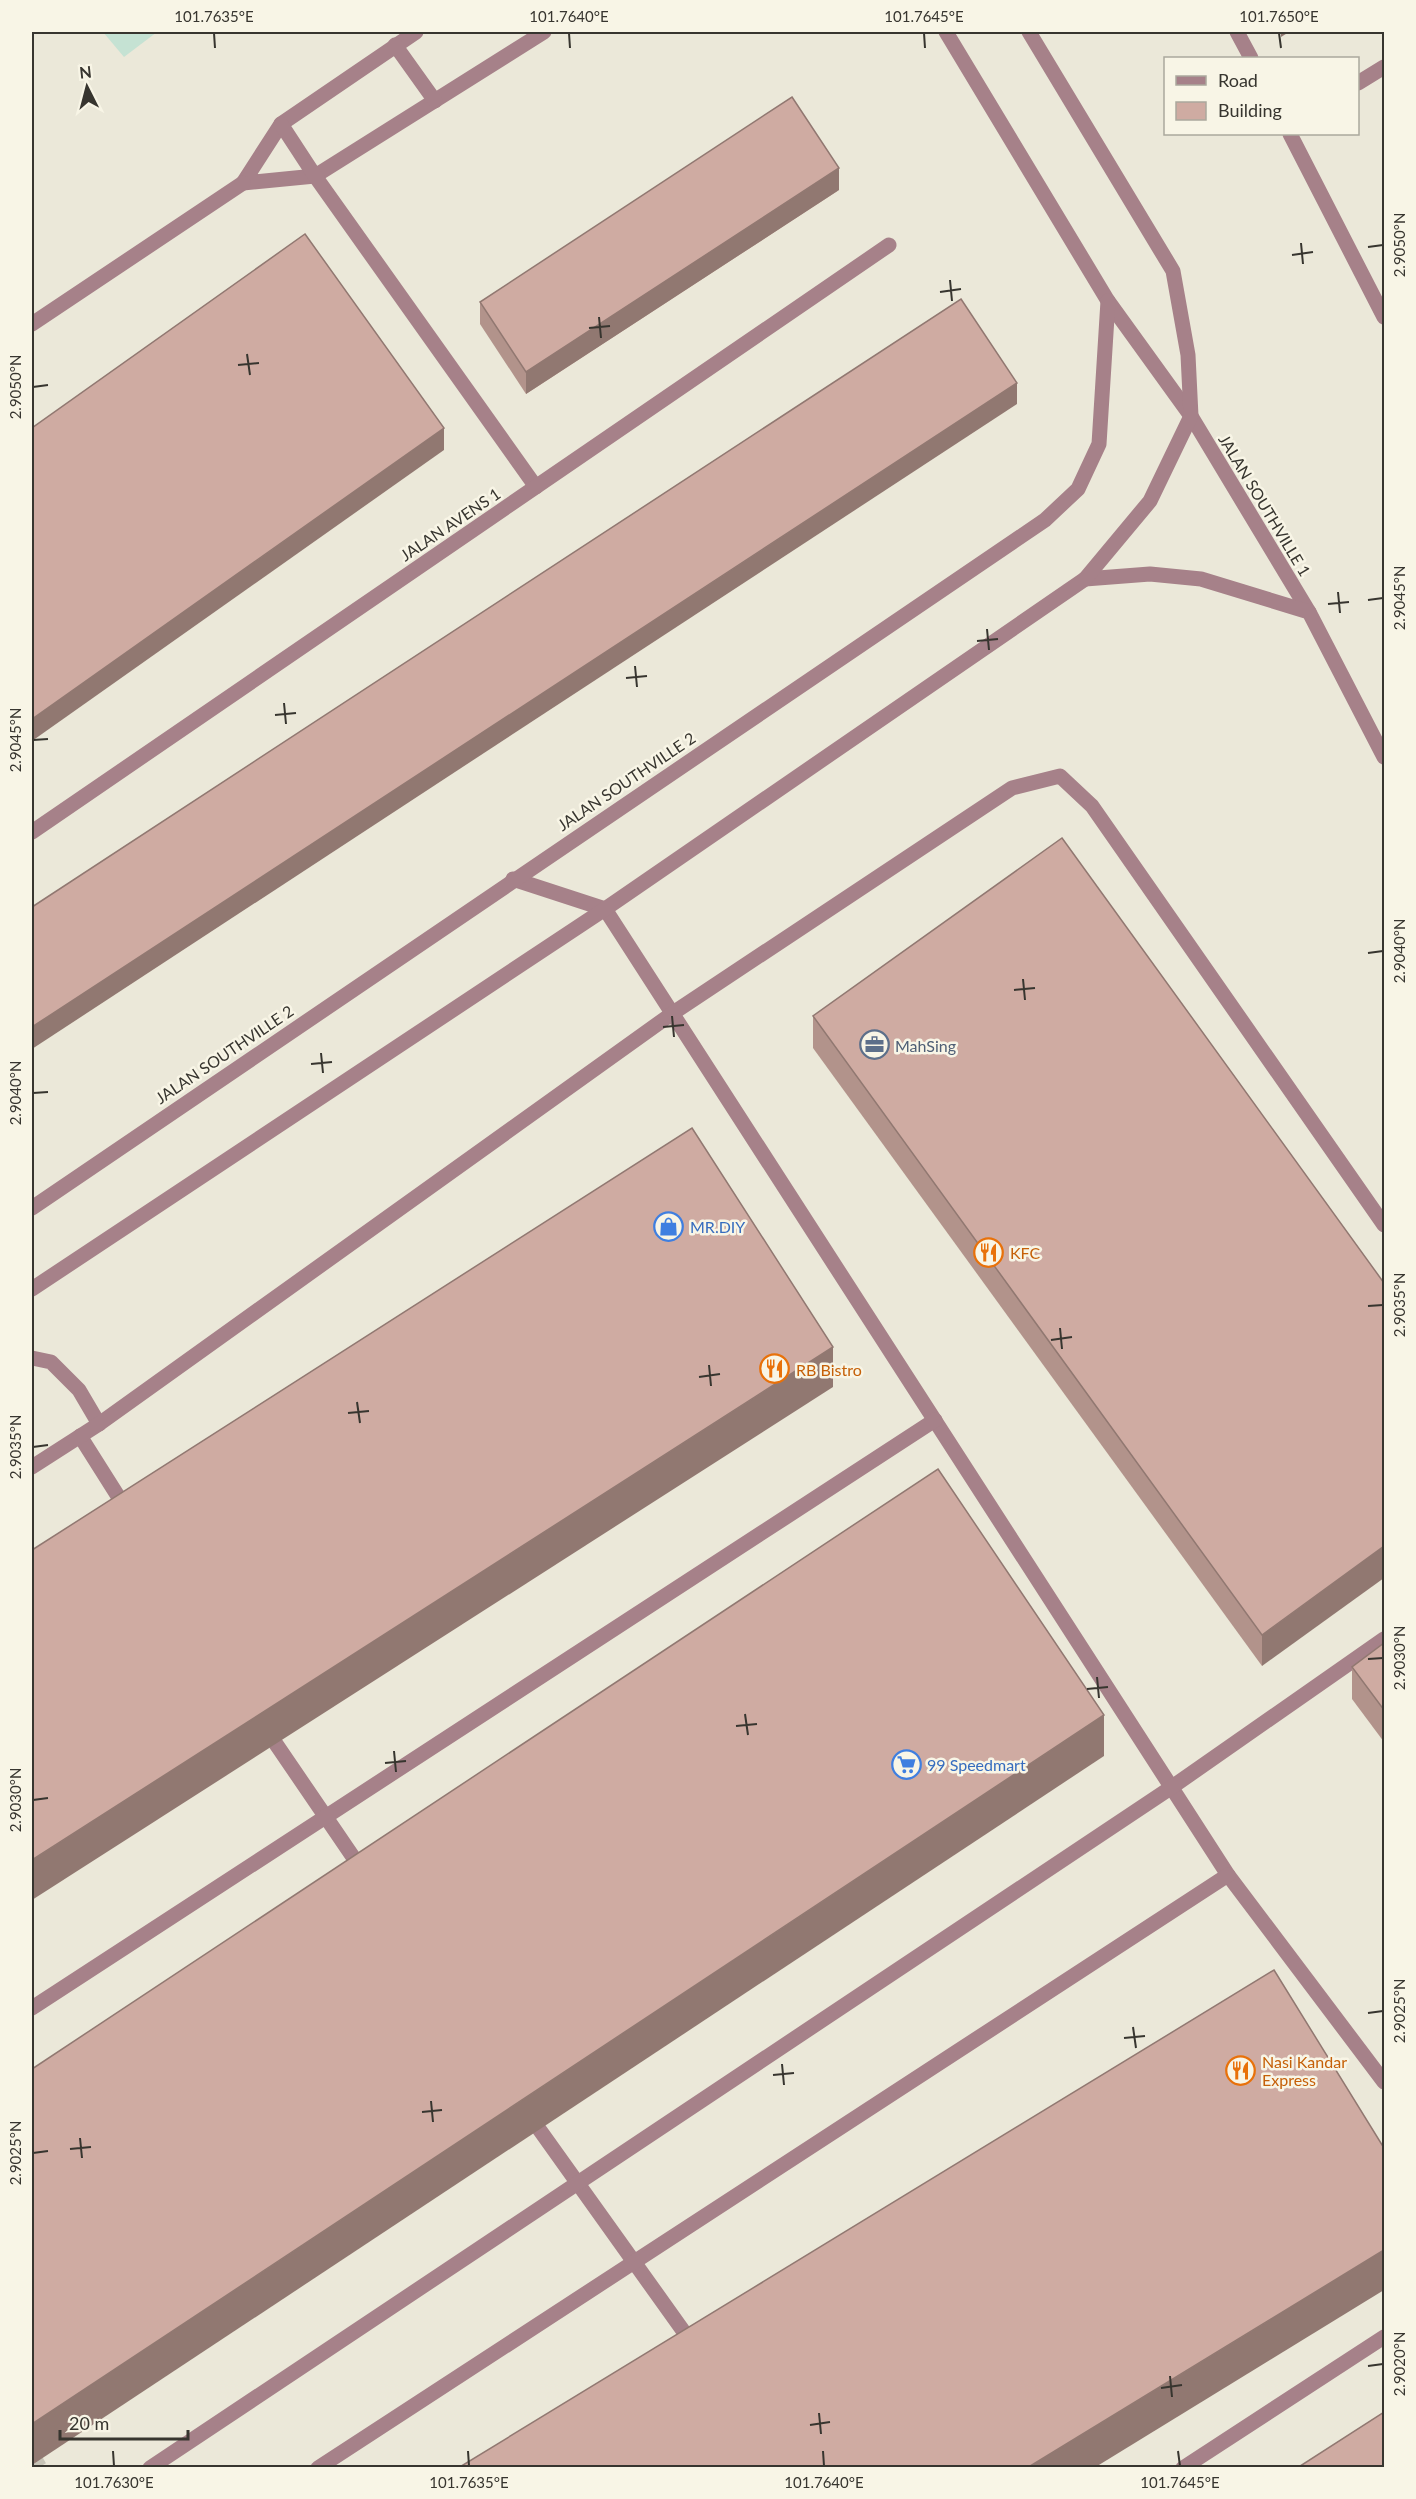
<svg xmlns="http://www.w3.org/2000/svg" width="1416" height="2499" viewBox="0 0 1416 2499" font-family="Lato,sans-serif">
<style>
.green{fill:#c5e2d3}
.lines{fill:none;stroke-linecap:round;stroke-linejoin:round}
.minor-tunnel{stroke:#c7c4b7;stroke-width:15;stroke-dasharray:15 8;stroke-linecap:butt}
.minor{stroke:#a68189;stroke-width:15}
.wall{fill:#b2938b}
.shaded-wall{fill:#917871}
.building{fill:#cfaba2;stroke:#917871;stroke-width:1.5}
.ticks{fill:none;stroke:#37352f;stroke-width:2}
.labels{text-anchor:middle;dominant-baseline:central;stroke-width:5;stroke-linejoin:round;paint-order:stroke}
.street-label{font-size:16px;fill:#37352f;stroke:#f8f5e6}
.service-label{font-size:16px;fill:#4e5e75;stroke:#f8f5e6;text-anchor:start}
.shop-label{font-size:16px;fill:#366cbe;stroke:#f8f5e6;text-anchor:start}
.food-label{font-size:16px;fill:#c56008;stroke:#f8f5e6;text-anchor:start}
.neatline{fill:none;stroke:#37352f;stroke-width:2}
.ticks-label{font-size:15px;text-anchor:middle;fill:#37352f}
</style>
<rect width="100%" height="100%" fill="#ebe8d9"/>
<!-- green -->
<path class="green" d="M 103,32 L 157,32 L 124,57 Z"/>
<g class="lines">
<!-- minor-tunnel -->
<path class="minor-tunnel" d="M 32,2454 L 40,2468"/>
<!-- minor -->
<g class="minor">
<path d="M 416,32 L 281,124 L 243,183 L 315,176 L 544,32"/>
<path d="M 946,32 L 1108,301 L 1191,416 L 1309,612"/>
<path d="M 1237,32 L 1251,58"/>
<path d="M 395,45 L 435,101"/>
<path d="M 1358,83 L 1384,67"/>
<path d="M 281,124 L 315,176 L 536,487"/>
<path d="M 1290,134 L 1384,317"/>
<path d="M 32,324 L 243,183"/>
<path d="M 1085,579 L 1150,574 L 1201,579 L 1309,612 L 1384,757"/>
<path d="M 32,832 L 889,245"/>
<path d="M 513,879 L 605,909 L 1228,1875 L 1384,2082"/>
<path d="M 32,1208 L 1045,520 L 1078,489 L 1099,444 L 1108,301"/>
<path d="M 32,1289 L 605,909 L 1085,579 L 1150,501 L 1191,416 L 1188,355 L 1173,271 L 1029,32"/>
<path d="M 32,1358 L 51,1362 L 79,1390 L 99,1424"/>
<path d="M 80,1436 L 128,1512"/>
<path d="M 32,1467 L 99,1424 L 673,1013 L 1012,788 L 1060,776 L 1092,806 L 1384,1225"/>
<path d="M 276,1744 L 364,1873"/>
<path d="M 32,2008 L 935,1420"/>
<path d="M 539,2129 L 694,2346"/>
<path d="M 150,2468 L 1172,1787 L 1384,1639"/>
<path d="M 318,2468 L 1228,1875"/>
<path d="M 1183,2468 L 1384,2337"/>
</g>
</g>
<!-- wall -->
<g class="wall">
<path d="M 839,190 L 526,394 L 480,324 L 480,302 Z"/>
<path d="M 813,1016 L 1384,1283 L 1262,1666 L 813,1048 Z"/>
<path d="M 1384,1643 L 1384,1742 L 1352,1699 L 1352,1667 Z"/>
</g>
<!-- shaded-wall -->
<g class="shaded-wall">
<path d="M 1281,32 L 1289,32 L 1281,37 Z"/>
<path d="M 839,168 L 839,190 L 526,394 L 526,372 Z"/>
<path d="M 1017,383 L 1017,404 L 32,1049 L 32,1027 Z"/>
<path d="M 444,428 L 444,450 L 32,741 L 32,719 Z"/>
<path d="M 833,1347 L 833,1387 L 32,1900 L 32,1860 Z"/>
<path d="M 1384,1546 L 1384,1578 L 1262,1666 L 1262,1635 Z"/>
<path d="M 1104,1715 L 1104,1756 L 32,2465 L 32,2424 Z"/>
<path d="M 1384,2250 L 1384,2290 L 1094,2468 L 1027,2468 Z"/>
</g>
<!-- building -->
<g class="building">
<path d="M 792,97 L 839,168 L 526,372 L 480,302 Z"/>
<path d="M 305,234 L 444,428 L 32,719 L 32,428 Z"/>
<path d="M 961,299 L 1017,383 L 32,1027 L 32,907 Z"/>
<path d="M 1062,838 L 1384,1283 L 1384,1546 L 1262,1635 L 813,1016 Z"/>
<path d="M 692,1128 L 833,1347 L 32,1860 L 32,1550 Z"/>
<path d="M 938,1469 L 1104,1715 L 32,2424 L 32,2069 Z"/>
<path d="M 1384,1643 L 1384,1710 L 1352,1667 Z"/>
<path d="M 1274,1970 L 1384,2148 L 1384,2250 L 1027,2468 L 458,2468 Z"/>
<path d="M 1384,2412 L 1384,2468 L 1297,2468 Z"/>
</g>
<!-- ticks -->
<path class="ticks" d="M 214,33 L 215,48M 569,33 L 570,48M 924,33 L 925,48M 1279,33 L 1281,48M 1301,243 L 1303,264M 1368,247 L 1383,245M 1292,255 L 1313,252M 950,280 L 952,301M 940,292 L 961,289M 599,317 L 601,338M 589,328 L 610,326M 247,354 L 250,375M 238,365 L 259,363M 33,387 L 48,385M 1338,592 L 1340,613M 1368,600 L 1383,598M 1328,604 L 1349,602M 987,629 L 989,650M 977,641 L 998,639M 635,666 L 637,687M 626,678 L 647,676M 284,703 L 286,724M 275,715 L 296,713M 33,740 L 48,739M 1368,953 L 1383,951M 1023,979 L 1025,1000M 1014,990 L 1035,988M 672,1016 L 674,1037M 663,1027 L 684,1025M 321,1053 L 323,1073M 311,1064 L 332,1062M 33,1093 L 48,1092M 1368,1306 L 1383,1305M 1060,1328 L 1062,1349M 1051,1340 L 1072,1337M 709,1365 L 711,1386M 699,1377 L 720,1374M 357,1402 L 360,1423M 348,1413 L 369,1411M 33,1447 L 48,1445M 1368,1659 L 1383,1658M 1097,1677 L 1099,1698M 1087,1689 L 1108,1687M 745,1714 L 748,1735M 736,1726 L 757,1724M 394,1751 L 396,1772M 385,1763 L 406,1761M 33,1800 L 48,1798M 1368,2013 L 1383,2011M 1133,2027 L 1136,2048M 1124,2038 L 1145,2036M 782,2064 L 784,2085M 773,2075 L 794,2073M 431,2101 L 433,2122M 422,2112 L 442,2110M 80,2138 L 82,2158M 70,2149 L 91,2147M 33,2153 L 48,2151M 1368,2366 L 1383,2364M 1170,2376 L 1172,2397M 1161,2388 L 1182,2385M 819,2413 L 821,2434M 810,2425 L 830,2422M 113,2451 L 114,2466M 468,2451 L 469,2466M 823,2451 L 824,2466M 1178,2451 L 1180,2466"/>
<!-- icons -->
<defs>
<symbol id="office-ring" viewBox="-11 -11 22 22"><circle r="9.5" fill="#f8f5e6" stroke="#5c6f8a" stroke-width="1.5"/><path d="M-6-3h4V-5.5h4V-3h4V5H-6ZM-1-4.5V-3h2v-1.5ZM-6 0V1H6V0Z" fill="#5c6f8a"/></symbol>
<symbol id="shop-ring" viewBox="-11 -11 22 22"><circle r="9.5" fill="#f8f5e6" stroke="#3f7fe0" stroke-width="1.5"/><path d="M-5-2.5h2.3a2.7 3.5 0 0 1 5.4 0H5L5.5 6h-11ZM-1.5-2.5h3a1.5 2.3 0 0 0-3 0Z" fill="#3f7fe0"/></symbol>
<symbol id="restaurant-ring" viewBox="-11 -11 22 22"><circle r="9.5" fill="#f8f5e6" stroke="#e8710a" stroke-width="1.5"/><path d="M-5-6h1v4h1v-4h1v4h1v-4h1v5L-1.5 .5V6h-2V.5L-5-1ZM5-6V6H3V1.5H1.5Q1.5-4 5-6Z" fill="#e8710a"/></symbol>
<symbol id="supermarket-ring" viewBox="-11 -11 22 22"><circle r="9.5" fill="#f8f5e6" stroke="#3f7fe0" stroke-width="1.5"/><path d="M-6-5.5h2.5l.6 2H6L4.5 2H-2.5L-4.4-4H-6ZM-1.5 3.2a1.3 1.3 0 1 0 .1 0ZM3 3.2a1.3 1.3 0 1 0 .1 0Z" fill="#3f7fe0"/></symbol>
</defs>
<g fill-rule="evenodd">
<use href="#office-ring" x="858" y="1028" width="33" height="33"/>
<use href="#shop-ring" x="652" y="1210" width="33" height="33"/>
<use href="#restaurant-ring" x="972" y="1236" width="33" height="33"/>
<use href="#restaurant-ring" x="758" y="1352" width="33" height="33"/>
<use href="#supermarket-ring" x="890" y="1748" width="33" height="33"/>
<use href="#restaurant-ring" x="1224" y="2054" width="33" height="33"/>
</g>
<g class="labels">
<!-- street labels -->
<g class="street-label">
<text transform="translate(1265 505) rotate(59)">JALAN SOUTHVILLE 1</text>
<text transform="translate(450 524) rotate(-34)">JALAN AVENS 1</text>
<text transform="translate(626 781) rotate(-34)">JALAN SOUTHVILLE 2</text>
<text transform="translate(224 1054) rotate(-34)">JALAN SOUTHVILLE 2</text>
</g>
<!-- service labels -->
<g class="service-label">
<text x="895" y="1045">MahSing</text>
</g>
<!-- shop labels -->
<g class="shop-label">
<text x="690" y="1226">MR.DIY</text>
<text x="927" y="1764">99 Speedmart</text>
</g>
<!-- food labels -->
<g class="food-label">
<text x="1010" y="1252">KFC</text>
<text x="796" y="1369">RB Bistro</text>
<text x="1262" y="2061">Nasi Kandar<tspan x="1262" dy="18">Express</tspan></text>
</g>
</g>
<!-- border -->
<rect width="1416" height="2499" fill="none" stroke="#f8f5e6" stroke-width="66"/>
<!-- legend -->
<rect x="1164" y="57" width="195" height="78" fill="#f8f5e6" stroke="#aba89d" stroke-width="1.5"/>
<rect x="1176" y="76" width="30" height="9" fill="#a68189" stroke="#aba89d" stroke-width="1.5"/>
<text x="1218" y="87" font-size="18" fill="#37352f">Road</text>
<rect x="1176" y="102" width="30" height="18" fill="#cfaba2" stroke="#aba89d" stroke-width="1.5"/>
<text x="1218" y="117" font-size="18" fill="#37352f">Building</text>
<!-- north arrow -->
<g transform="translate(87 87) rotate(354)" stroke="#f8f5e6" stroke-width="4.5" paint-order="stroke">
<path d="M0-4.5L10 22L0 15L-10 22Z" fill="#37352f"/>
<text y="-9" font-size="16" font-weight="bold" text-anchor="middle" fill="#37352f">N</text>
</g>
<!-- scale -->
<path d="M60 2430v9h128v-9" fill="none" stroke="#37352f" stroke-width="3"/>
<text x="69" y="2430" font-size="18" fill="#37352f" stroke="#f8f5e6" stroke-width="4.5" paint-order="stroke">20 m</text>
<rect x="33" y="33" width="1350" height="2433" class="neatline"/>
<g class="ticks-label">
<text x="214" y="22">101.7635°E</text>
<text x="569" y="22">101.7640°E</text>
<text x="924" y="22">101.7645°E</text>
<text x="1279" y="22">101.7650°E</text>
<text transform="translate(1400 245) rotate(-90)" y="5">2.9050°N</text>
<text transform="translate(16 387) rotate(-90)" y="5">2.9050°N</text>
<text transform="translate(1400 598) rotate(-90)" y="5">2.9045°N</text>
<text transform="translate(16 740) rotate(-90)" y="5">2.9045°N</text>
<text transform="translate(1400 951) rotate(-90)" y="5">2.9040°N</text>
<text transform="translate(16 1093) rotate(-90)" y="5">2.9040°N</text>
<text transform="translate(1400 1305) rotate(-90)" y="5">2.9035°N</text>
<text transform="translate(16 1447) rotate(-90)" y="5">2.9035°N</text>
<text transform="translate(1400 1658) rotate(-90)" y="5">2.9030°N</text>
<text transform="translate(16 1800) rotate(-90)" y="5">2.9030°N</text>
<text transform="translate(1400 2011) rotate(-90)" y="5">2.9025°N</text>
<text transform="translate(16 2153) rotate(-90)" y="5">2.9025°N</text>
<text transform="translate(1400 2364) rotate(-90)" y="5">2.9020°N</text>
<text x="114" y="2488">101.7630°E</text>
<text x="469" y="2488">101.7635°E</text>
<text x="824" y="2488">101.7640°E</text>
<text x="1180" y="2488">101.7645°E</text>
</g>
</svg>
